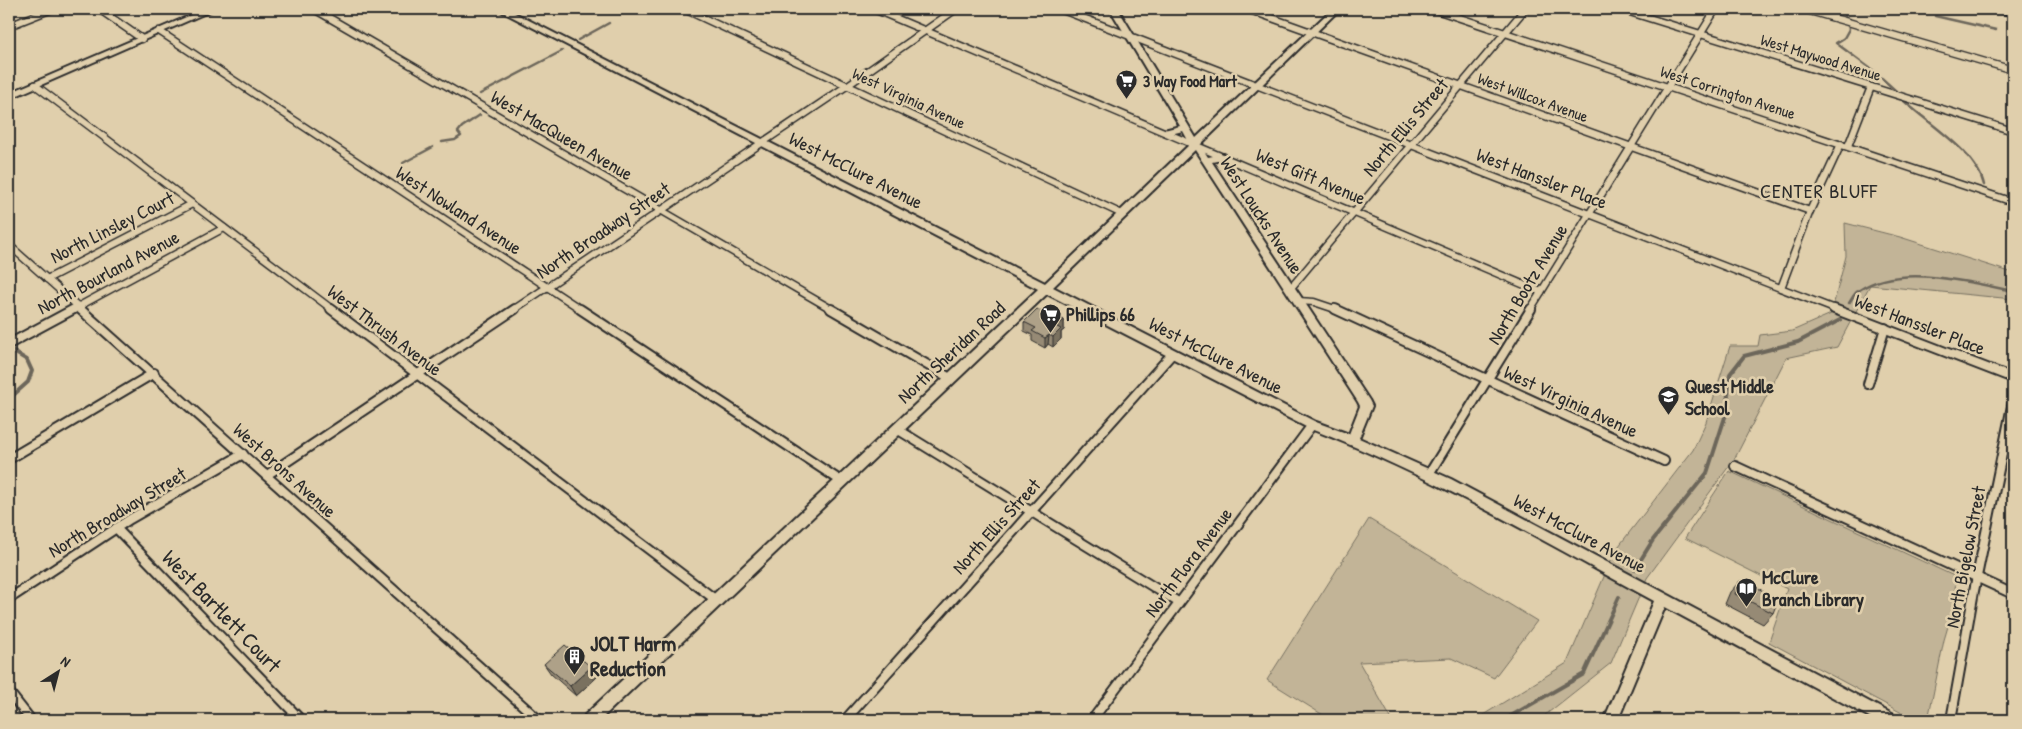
<svg xmlns="http://www.w3.org/2000/svg" width="2022" height="729" viewBox="0 0 2022 729" font-family="'Patrick Hand',sans-serif">
<style>
.green{fill:#c2b497;stroke:#767061}
.lines{fill:none;stroke-linecap:round;stroke-linejoin:round}
.stream-far1{stroke:#6c665a;stroke-width:2.5}
.stream{stroke:#6c665a;stroke-width:4}
.street-far1-casing{stroke:#2b2b2b;stroke-width:9}
.street-casing{stroke:#2b2b2b;stroke-width:12}
.secondary-casing{stroke:#2b2b2b;stroke-width:4}
.street-far1{stroke:#e0cfac;stroke-width:6}
.street{stroke:#e0cfac;stroke-width:8}
.secondary{fill:#e0cfac;fill-rule:evenodd}
.wall{fill:#968a75;stroke:#2b2b2b}
.shaded-wall{fill:#7a715f;stroke:#2b2b2b}
.building{fill:#aea188;stroke:#2b2b2b}
.labels{text-anchor:middle;dominant-baseline:central;stroke-width:5;stroke-linejoin:round;paint-order:stroke}
.far-street-label{font-size:16px;fill:#2b2b2b;stroke:#e0cfac}
.far-poi-label{font-size:16px;font-weight:bold;fill:#2b2b2b;stroke:#e0cfac;text-anchor:start}
.street-label{font-size:19px;fill:#2b2b2b;stroke:#e0cfac}
.poi-label{font-size:19px;font-weight:bold;fill:#2b2b2b;stroke:#e0cfac;text-anchor:start}
.neighbourhood-label{font-size:20px;letter-spacing:1px;fill:#2b2b2b;stroke:#e0cfac}
.near-street-label{font-size:22px;fill:#2b2b2b;stroke:#e0cfac}
.near-poi-label{font-size:22px;font-weight:bold;fill:#2b2b2b;stroke:#e0cfac;text-anchor:start}
</style>
<rect width="100%" height="100%" fill="#e0cfac"/>
<filter id="ink" filterUnits="userSpaceOnUse"><feTurbulence type="fractalNoise" baseFrequency=".02" numOctaves="2"/><feDisplacementMap in="SourceGraphic" scale="10" xChannelSelector="R" yChannelSelector="G"/><feConvolveMatrix kernelMatrix="1 2 1 2 8 2 1 2 1" color-interpolation-filters="sRGB"/></filter>
<g filter="url(#ink)">
<!-- green -->
<g class="green">
<path d="M 1845,223 L 1900,237 L 2013,273 L 2013,299 L 1870,285 L 1837,347 L 1786,358 L 1735,458 L 1647,578 L 1611,663 L 1539,720 L 1475,720 L 1567,663 L 1615,551 L 1693,450 L 1706,422 L 1730,346 L 1758,346 L 1760,335 L 1792,331 L 1831,314 L 1846,256 Z"/>
<path d="M 1729,471 L 1956,577 L 1954,606 L 1944,640 L 1928,720 L 1915,720 L 1769,642 L 1787,589 L 1685,538 Z"/>
<path d="M 1369,519 L 1537,621 L 1494,678 L 1451,658 L 1359,662 L 1392,720 L 1331,720 L 1267,680 Z"/>
</g>
<g class="lines">
<!-- stream-far1 -->
<g class="stream-far1">
<path d="M 1935,16 L 1996,30"/>
<path d="M 2011,34 L 2013,35"/>
<path d="M 578,40 L 609,23"/>
<path d="M 1896,91 L 1875,72 L 1836,43 L 1844,38 L 1849,29 L 1844,11 L 1908,13"/>
<path d="M 480,94 L 562,51"/>
<path d="M 1903,100 C 1927,123 1977,152 1984,185"/>
<path d="M 442,142 L 455,140 L 461,136 L 458,132 L 462,127 L 480,115"/>
<path d="M 403,163 L 433,147"/>
<path d="M 1849,303 C 1852,299 1854,293 1858,291 C 1898,263 1968,282 2013,291"/>
</g>
<!-- stream -->
<g class="stream">
<path d="M 9,349 L 27,360 L 32,371 L 28,382 L 9,399"/>
<path d="M 1635,569 L 1653,540 L 1707,473 L 1726,414 L 1730,374 L 1744,356 L 1798,342 L 1840,320"/>
<path d="M 1504,720 L 1584,674 L 1619,597"/>
</g>
<defs>
<g id="street-far1">
<path d="M 99,9 L 142,39"/>
<path d="M 314,9 L 833,310"/>
<path d="M 684,9 L 1122,214"/>
<path d="M 874,9 L 1541,292"/>
<path d="M 1060,9 L 1837,310"/>
<path d="M 1247,9 L 1810,211"/>
<path d="M 1433,9 L 2013,202"/>
<path d="M 1620,9 L 2013,131"/>
<path d="M 1803,9 L 2013,70"/>
<path d="M 9,26 L 52,9"/>
<path d="M 159,31 L 582,310"/>
<path d="M 35,85 L 333,310"/>
<path d="M 1848,146 L 1871,87"/>
<path d="M 9,245 L 82,310"/>
<path d="M 47,279 L 192,204"/>
<path d="M 1781,288 L 1810,211 L 1841,144"/>
<path d="M 1290,289 L 1525,9"/>
<path d="M 1298,301 L 1314,302 L 1338,310"/>
<path d="M 72,310 L 224,228"/>
<path d="M 513,310 L 848,85 L 956,9"/>
<path d="M 1530,310 L 1716,9"/>
</g>
<g id="street">
<path d="M 80,309 L 539,720"/>
<path d="M 331,309 L 716,600"/>
<path d="M 580,309 L 841,481"/>
<path d="M 831,309 L 950,378"/>
<path d="M 1335,309 L 1664,461"/>
<path d="M 1834,309 L 2013,378"/>
<path d="M 9,344 L 74,309"/>
<path d="M 1868,384 L 1885,328"/>
<path d="M 897,429 L 1178,602"/>
<path d="M 9,459 L 154,373"/>
<path d="M 1735,466 L 2013,594"/>
<path d="M 1429,474 L 1531,309"/>
<path d="M 267,475 L 515,309"/>
<path d="M 116,528 L 301,720"/>
<path d="M 9,599 L 130,519 L 243,454"/>
<path d="M 9,692 L 31,720"/>
<path d="M 845,720 L 1172,354"/>
<path d="M 1092,720 L 1312,425"/>
<path d="M 1951,720 L 1974,591 L 2013,401"/>
</g>
<g id="secondary">
<path d="M 205,9 L 215,9 L 9,99 L 9,93 Z"/>
<path d="M 497,9 L 507,9 L 1045,283 L 1190,144 L 1183,131 L 1167,135 L 1162,132 L 1164,130 L 1180,126 L 1110,9 L 1118,9 L 1196,138 L 1332,9 L 1340,9 L 1200,145 L 1208,157 L 1224,154 L 1229,157 L 1227,159 L 1212,162 L 1369,400 L 1372,406 L 1359,438 L 1451,479 L 1894,715 L 1896,720 L 1875,720 L 1665,607 L 1618,720 L 1604,720 L 1654,601 C 1540,539 1429,474 1308,428 L 1047,294 L 600,720 L 583,720 L 585,715 L 1038,289 ZM 1195,150 L 1358,402 L 1360,406 L 1349,434 L 1316,422 L 1053,287 Z"/>
<path d="M 1991,9 L 2003,9 L 2013,12 L 2013,16 Z"/>
</g>
</defs>
<!-- street-far1 casing -->
<use href="#street-far1" class="street-far1-casing"/>
<!-- street casing -->
<use href="#street" class="street-casing"/>
<!-- secondary casing -->
<use href="#secondary" class="secondary-casing"/>
<!-- street-far1 -->
<use href="#street-far1" class="street-far1"/>
<!-- street -->
<use href="#street" class="street"/>
<!-- secondary -->
<use href="#secondary" class="secondary"/>
</g>
<!-- wall -->
<g class="wall">
<path d="M 1064,320 L 1064,330 L 1061,332 L 1061,339 L 1053,347 L 1048,344 L 1045,348 L 1032,341 L 1032,335 L 1024,331 L 1024,322 Z"/>
<path d="M 1740,581 L 1751,587 L 1753,585 L 1773,613 L 1763,624 L 1725,604 L 1730,592 Z"/>
<path d="M 544,664 L 591,667 L 597,677 L 576,696 L 551,674 Z"/>
</g>
<!-- shaded-wall -->
<g class="shaded-wall">
<path d="M 1064,320 L 1064,330 L 1061,332 L 1061,339 L 1053,347 L 1053,337 L 1057,327 Z"/>
<path d="M 1049,335 L 1048,344 L 1045,348 L 1045,338 Z"/>
<path d="M 591,667 L 597,677 L 576,696 L 570,686 Z"/>
</g>
<!-- building -->
<g class="building">
<path d="M 1037,309 L 1049,315 L 1051,313 L 1064,320 L 1057,327 L 1061,329 L 1053,337 L 1049,335 L 1045,338 L 1032,331 L 1036,328 L 1024,322 Z"/>
<path d="M 1740,581 L 1752,587 L 1753,585 L 1778,600 L 1773,613 L 1735,594 Z"/>
<path d="M 565,645 L 591,667 L 570,686 L 544,664 Z"/>
</g>
</g>
<!-- icons -->
<defs>
<symbol id="supermarket-pin" viewBox="-11 -11 22 30"><path d="M0 17L-7.5 6A9.5 9.5 0 1 1 7.5 6Z" fill="#2b2b2b" stroke="#e0cfac"/><path d="M-6-5.5h2.5l.6 2H6L4.5 2H-2.5L-4.4-4H-6ZM-1.5 3.2a1.3 1.3 0 1 0 .1 0ZM3 3.2a1.3 1.3 0 1 0 .1 0Z" fill="#fff"/></symbol>
<symbol id="school-pin" viewBox="-11 -11 22 30"><path d="M0 17L-7.5 6A9.5 9.5 0 1 1 7.5 6Z" fill="#2b2b2b" stroke="#e0cfac"/><path d="M0-5L7-2L0 1L-7-2ZM-4 1L0 2.5L4 1V4Q0 6-4 4Z" fill="#fff"/></symbol>
<symbol id="library-pin" viewBox="-11 -11 22 30"><path d="M0 17L-7.5 6A9.5 9.5 0 1 1 7.5 6Z" fill="#2b2b2b" stroke="#e0cfac"/><path d="M-6-4Q-3-5.5-.7-3.5V5Q-3 3-6 4ZM6-4Q3-5.5 .7-3.5V5Q3 3 6 4Z" fill="#fff"/></symbol>
<symbol id="building-pin" viewBox="-11 -11 22 30"><path d="M0 17L-7.5 6A9.5 9.5 0 1 1 7.5 6Z" fill="#2b2b2b" stroke="#e0cfac"/><path d="M-4-6H4V6H1V3H-1V6H-4ZM-2.5-4.3h1.7v1.8h-1.7ZM.8-4.3h1.7v1.8H.8ZM-2.5-1h1.7V.8h-1.7ZM.8-1h1.7V.8H.8Z" fill="#fff"/></symbol>
</defs>
<g fill-rule="evenodd">
<use href="#supermarket-pin" x="1114" y="68" width="25" height="34"/>
<use href="#supermarket-pin" x="1038" y="302" width="25" height="34"/>
<use href="#school-pin" x="1656" y="384" width="25" height="34"/>
<use href="#library-pin" x="1734" y="576" width="25" height="34"/>
<use href="#building-pin" x="562" y="644" width="25" height="34"/>
</g>
<g class="labels">
<!-- far-street labels -->
<g class="far-street-label">
<text transform="translate(1821 57) rotate(17)">West Maywood Avenue</text>
<text transform="translate(1728 92) rotate(18)">West Corrington Avenue</text>
<text transform="translate(1533 97) rotate(20)">West Willcox Avenue</text>
<text transform="translate(909 98) rotate(25)">West Virginia Avenue</text>
</g>
<!-- far-poi labels -->
<g class="far-poi-label">
<text x="1143" y="81">3 Way Food Mart</text>
</g>
<!-- street labels -->
<g class="street-label">
<text transform="translate(1405 127) rotate(-50)">North Ellis Street</text>
<text transform="translate(562 135) rotate(30)">West MacQueen Avenue</text>
<text transform="translate(856 170) rotate(27)">West McClure Avenue</text>
<text transform="translate(1311 176) rotate(23)">West Gift Avenue</text>
<text transform="translate(1542 178) rotate(21)">West Hanssler Place</text>
<text transform="translate(459 210) rotate(33)">West Nowland Avenue</text>
<text transform="translate(1262 215) rotate(57)">West Loucks Avenue</text>
<text transform="translate(112 227) rotate(-27)">North Linsley Court</text>
<text transform="translate(603 230) rotate(-34)">North Broadway Street</text>
<text transform="translate(108 272) rotate(-28)">North Bourland Avenue</text>
<text transform="translate(1527 284) rotate(-59)">North Bootz Avenue</text>
<text transform="translate(1920 324) rotate(21)">West Hanssler Place</text>
<text transform="translate(385 330) rotate(37)">West Thrush Avenue</text>
<text transform="translate(951 352) rotate(-43)">North Sheridan Road</text>
<text transform="translate(1216 355) rotate(27)">West McClure Avenue</text>
<text transform="translate(1571 401) rotate(25)">West Virginia Avenue</text>
<text transform="translate(285 470) rotate(42)">West Brons Avenue</text>
<text transform="translate(117 512) rotate(-31)">North Broadway Street</text>
<text transform="translate(996 526) rotate(-48)">North Ellis Street</text>
<text transform="translate(1580 533) rotate(28)">West McClure Avenue</text>
<text transform="translate(1965 557) rotate(-79)">North Bigelow Street</text>
<text transform="translate(1188 562) rotate(-53)">North Flora Avenue</text>
</g>
<!-- poi labels -->
<g class="poi-label">
<text x="1066" y="314">Phillips 66</text>
<text x="1685" y="386">Quest Middle<tspan x="1685" dy="22">School</tspan></text>
<text x="1762" y="577">McClure<tspan x="1762" dy="22">Branch Library</tspan></text>
</g>
<!-- neighbourhood labels -->
<g class="neighbourhood-label">
<text x="1819" y="190">CENTER BLUFF</text>
</g>
<!-- near-street labels -->
<g class="near-street-label">
<text transform="translate(222 611) rotate(46)">West Bartlett Court</text>
</g>
<!-- near-poi labels -->
<g class="near-poi-label">
<text x="590" y="643">JOLT Harm<tspan x="590" dy="25">Reduction</tspan></text>
</g>
</g>
<!-- margin -->
<rect width="2022" height="729" fill="none" stroke="#e0cfac" stroke-width="30"/>
<rect x="15" y="15" width="1992" height="699" fill="none" stroke="#2b2b2b" stroke-width="2" filter="url(#ink)"/>
<!-- north arrow -->
<g transform="translate(58 672) rotate(36)" stroke="#e0cfac" stroke-width="4" paint-order="stroke">
<path d="M0-4L9 19L0 12L-9 19Z" fill="#2b2b2b"/>
<text y="-8" font-size="14" font-weight="bold" text-anchor="middle" fill="#2b2b2b">N</text>
</g>
</svg>
